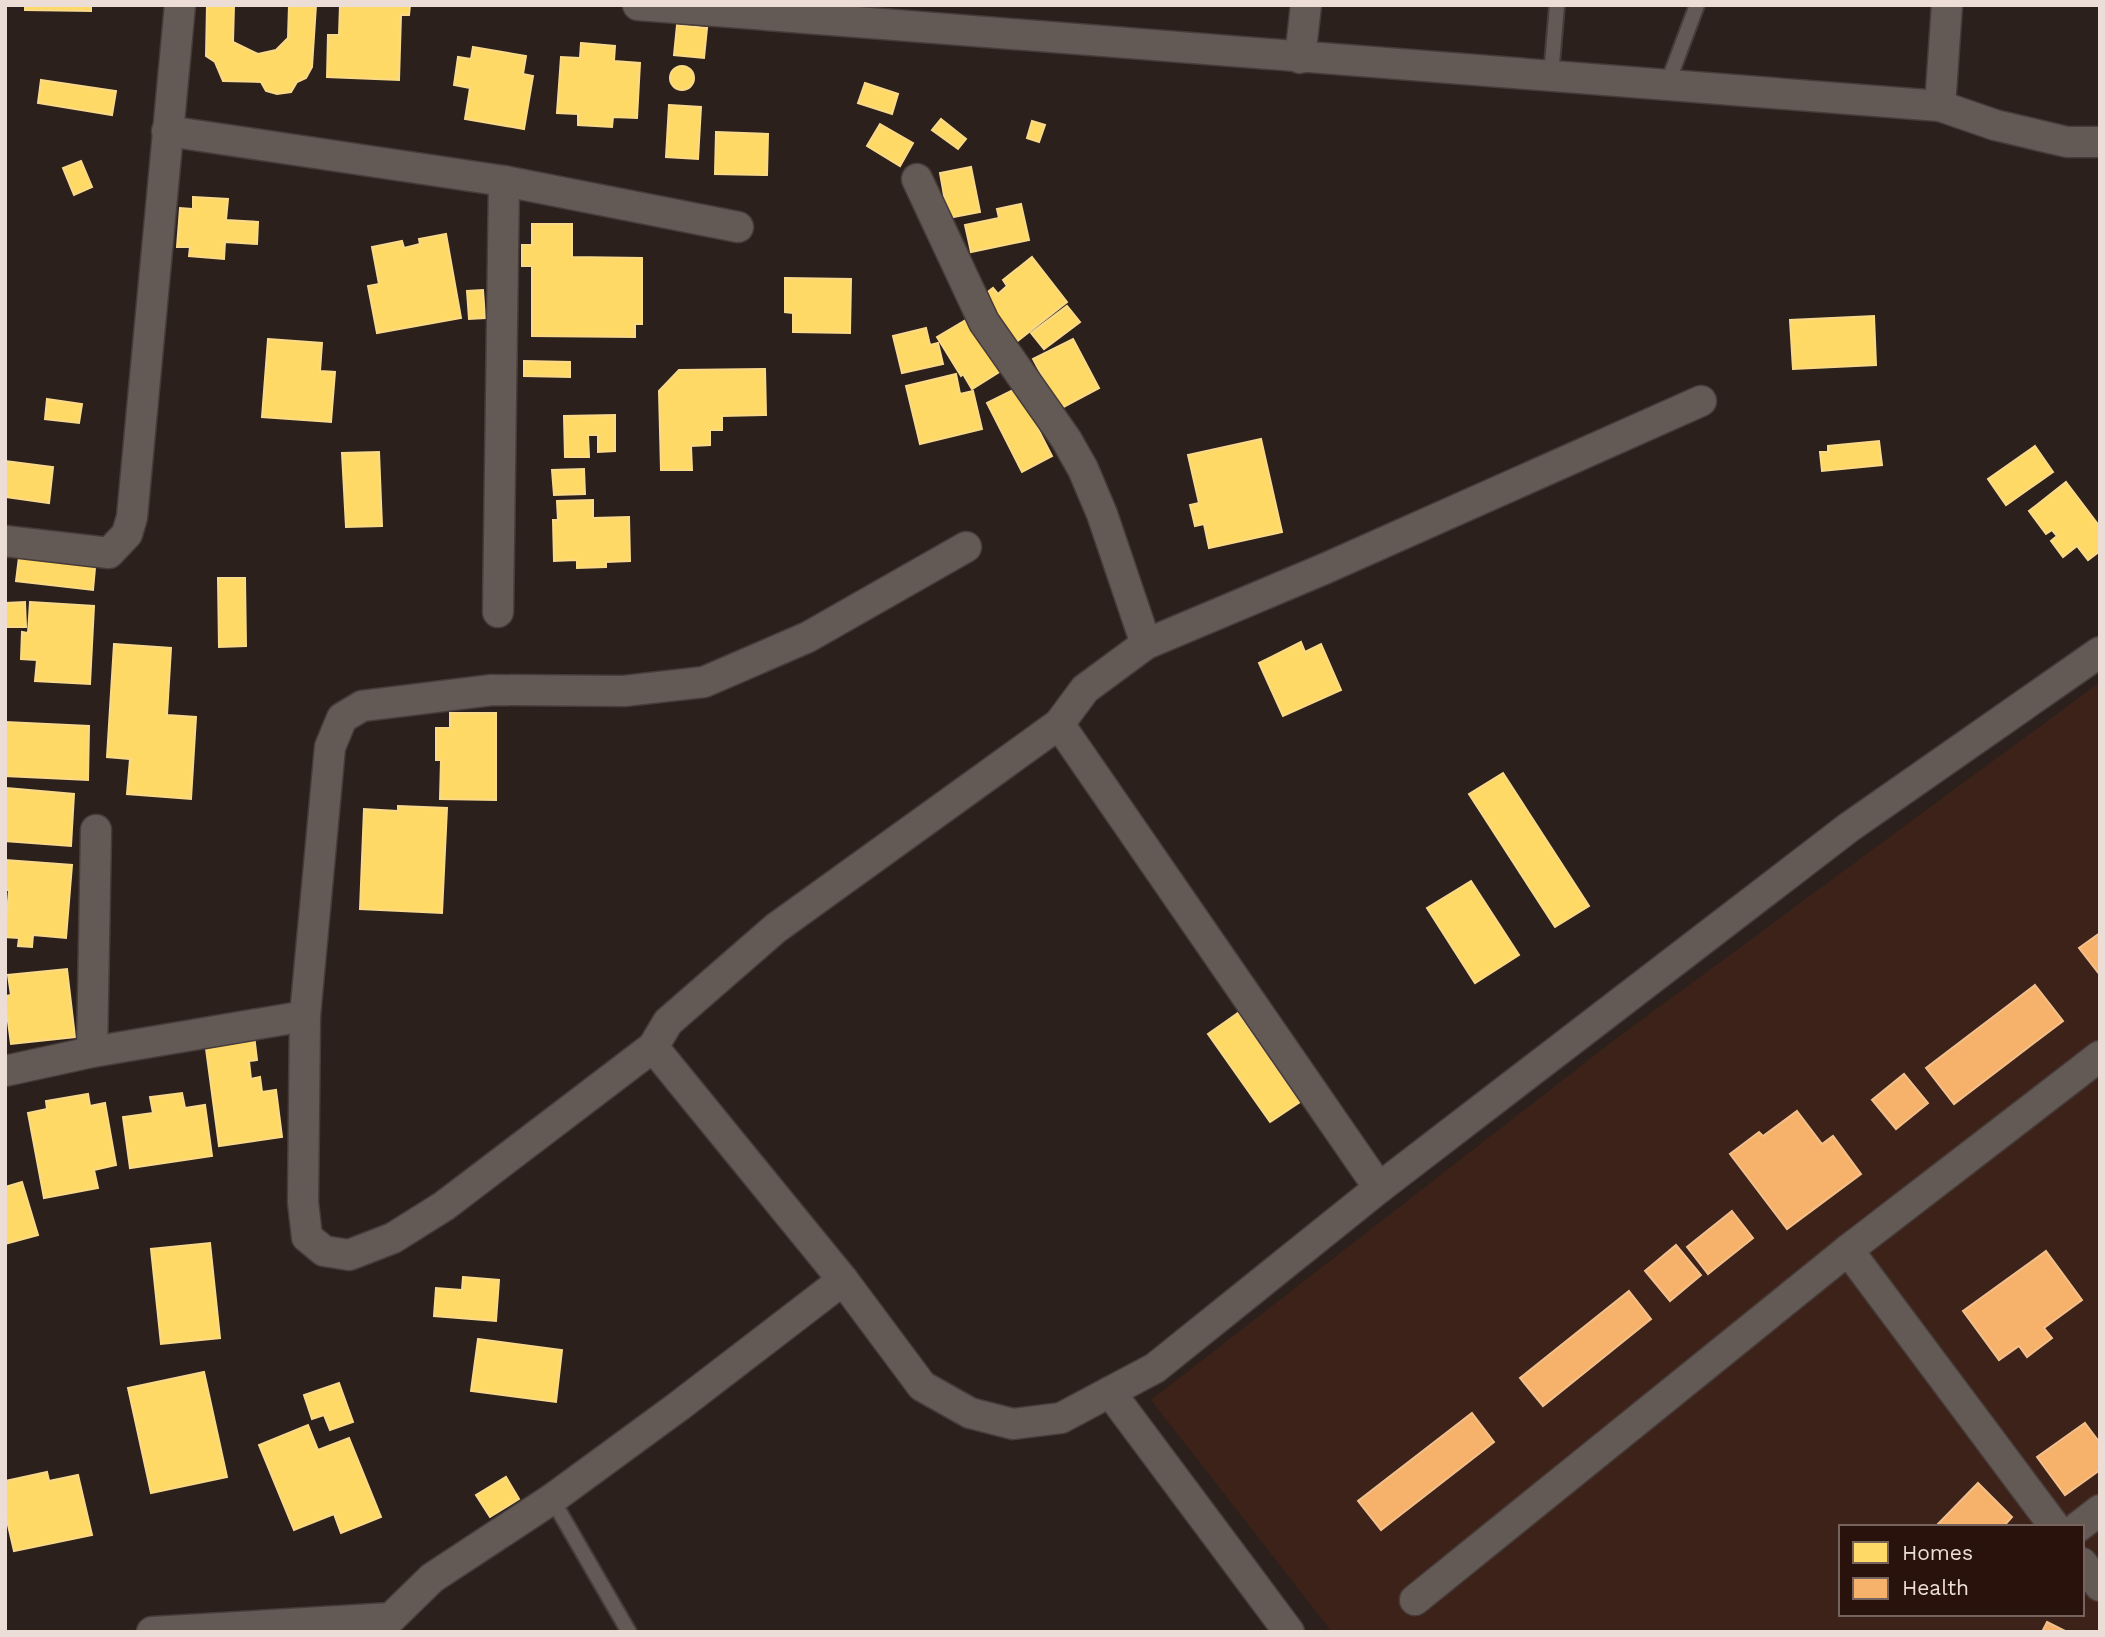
<svg xmlns="http://www.w3.org/2000/svg" width="2105" height="1637" viewBox="0 0 2105 1637" font-family="'Work Sans',sans-serif">
<style>
.built{fill:#3c2218;fill-rule:evenodd}
.homes{fill:#ffd966;stroke:#fada88;stroke-width:2}
.health{fill:#f6b26b;stroke:#f3bf8b;stroke-width:2}
.lines{fill:none;stroke-linecap:round;stroke-linejoin:round}
.lane-casing{stroke:#473c39;stroke-width:18}
.street-casing{stroke:#473c39;stroke-width:33}
.lane{stroke:#635955;stroke-width:14}
.street{stroke:#635955;stroke-width:30}
</style>
<rect width="100%" height="100%" fill="#2b201b"/>
<!-- built -->
<path class="built" d="M 2100,682 L 2100,1632 L 1332,1632 L 1151,1400 L 1613,1041 ZM 1841,1527 L 2082,1527 L 2082,1614 L 1841,1614 Z"/>
<!-- homes -->
<g class="homes">
<path d="M 25,5 L 91,5 L 91,11 L 25,10 Z"/>
<path d="M 207,5 L 234,5 L 233,42 L 258,54 L 276,50 L 288,38 L 289,5 L 316,5 L 312,67 L 306,78 L 297,82 L 291,92 L 277,94 L 266,91 L 261,82 L 223,81 L 215,62 L 206,56 Z"/>
<path d="M 340,5 L 410,5 L 409,15 L 401,15 L 399,80 L 327,77 L 328,35 L 339,35 Z"/>
<path d="M 677,25 L 707,28 L 704,58 L 674,55 Z"/>
<path d="M 581,43 L 615,46 L 614,61 L 640,63 L 637,118 L 613,117 L 612,127 L 578,125 L 578,114 L 557,113 L 561,57 L 580,58 Z"/>
<path d="M 473,47 L 526,56 L 523,74 L 533,76 L 524,129 L 465,119 L 470,88 L 454,85 L 458,57 L 471,59 Z"/>
<circle cx="682" cy="78" r="12"/>
<path d="M 41,80 L 116,91 L 112,115 L 38,103 Z"/>
<path d="M 865,83 L 898,94 L 892,114 L 858,103 Z"/>
<path d="M 669,105 L 701,107 L 698,159 L 666,157 Z"/>
<path d="M 941,119 L 966,139 L 958,149 L 932,130 Z"/>
<path d="M 1032,121 L 1045,125 L 1039,142 L 1027,138 Z"/>
<path d="M 880,124 L 913,143 L 900,166 L 867,146 Z"/>
<path d="M 716,132 L 768,134 L 767,175 L 715,174 Z"/>
<path d="M 81,161 L 92,187 L 74,195 L 63,168 Z"/>
<path d="M 971,167 L 980,212 L 948,218 L 940,173 Z"/>
<path d="M 193,197 L 228,199 L 226,220 L 258,222 L 257,244 L 225,242 L 224,259 L 189,256 L 190,247 L 177,247 L 180,208 L 193,209 Z"/>
<path d="M 1021,204 L 1029,240 L 971,252 L 965,225 L 999,218 L 997,209 Z"/>
<path d="M 532,224 L 572,224 L 572,257 L 642,258 L 642,324 L 635,324 L 635,337 L 532,336 L 532,266 L 522,266 L 522,245 L 532,245 Z"/>
<path d="M 446,234 L 461,318 L 377,333 L 368,286 L 379,284 L 372,247 L 402,241 L 404,248 L 420,244 L 419,239 Z"/>
<path d="M 1032,257 L 1067,302 L 1015,343 L 980,298 L 993,288 L 998,294 L 1007,286 L 1003,280 Z"/>
<path d="M 785,278 L 851,279 L 850,333 L 793,332 L 793,313 L 785,312 Z"/>
<path d="M 483,290 L 485,318 L 469,319 L 467,291 Z"/>
<path d="M 1067,306 L 1080,322 L 1044,349 L 1031,333 Z"/>
<path d="M 1874,316 L 1876,365 L 1793,369 L 1790,320 Z"/>
<path d="M 969,318 L 1001,371 L 972,389 L 963,374 L 961,376 L 937,337 Z"/>
<path d="M 926,328 L 930,345 L 938,343 L 943,364 L 902,373 L 893,336 Z"/>
<path d="M 268,339 L 322,343 L 320,371 L 335,372 L 331,422 L 262,417 Z"/>
<path d="M 1073,339 L 1099,388 L 1060,409 L 1033,359 Z"/>
<path d="M 524,361 L 570,362 L 570,377 L 524,376 Z"/>
<path d="M 765,369 L 766,415 L 722,416 L 722,430 L 710,430 L 710,445 L 691,446 L 692,470 L 661,470 L 659,391 L 679,370 Z"/>
<path d="M 956,374 L 960,394 L 973,391 L 982,429 L 920,444 L 906,386 Z"/>
<path d="M 1017,388 L 1052,456 L 1022,472 L 987,403 Z"/>
<path d="M 47,399 L 82,404 L 79,423 L 45,419 Z"/>
<path d="M 615,415 L 615,451 L 598,452 L 598,435 L 588,435 L 589,457 L 565,457 L 564,416 Z"/>
<path d="M 1261,439 L 1282,532 L 1209,548 L 1204,524 L 1195,526 L 1190,505 L 1199,503 L 1188,455 Z"/>
<path d="M 1879,441 L 1882,465 L 1822,471 L 1820,452 L 1828,452 L 1828,446 Z"/>
<path d="M 2035,446 L 2053,472 L 2006,505 L 1988,479 Z"/>
<path d="M 379,452 L 382,526 L 346,527 L 342,453 Z"/>
<path d="M 5,461 L 53,467 L 49,503 L 5,497 Z"/>
<path d="M 584,469 L 585,494 L 554,495 L 552,470 Z"/>
<path d="M 2066,482 L 2100,527 L 2100,551 L 2088,560 L 2077,546 L 2063,557 L 2051,541 L 2057,536 L 2052,530 L 2046,534 L 2029,511 Z"/>
<path d="M 593,500 L 593,518 L 629,517 L 630,561 L 606,562 L 606,567 L 577,568 L 577,560 L 554,561 L 553,520 L 558,520 L 557,501 Z"/>
<path d="M 20,549 L 96,557 L 93,590 L 16,581 Z"/>
<path d="M 218,578 L 245,578 L 246,646 L 219,647 Z"/>
<path d="M 25,602 L 26,627 L 5,627 L 5,603 Z"/>
<path d="M 30,602 L 94,606 L 90,684 L 35,681 L 37,660 L 21,659 L 22,632 L 28,633 Z"/>
<path d="M 1301,642 L 1305,652 L 1321,644 L 1341,690 L 1283,716 L 1259,663 Z"/>
<path d="M 114,644 L 171,648 L 167,715 L 196,717 L 191,799 L 127,794 L 130,759 L 107,757 Z"/>
<path d="M 450,713 L 496,713 L 496,800 L 440,799 L 441,760 L 436,760 L 436,728 L 450,728 Z"/>
<path d="M 5,722 L 89,726 L 88,780 L 5,776 Z"/>
<path d="M 1503,773 L 1589,906 L 1555,927 L 1469,794 Z"/>
<path d="M 6,788 L 74,794 L 71,846 L 5,841 Z"/>
<path d="M 398,806 L 447,808 L 442,913 L 360,909 L 364,809 L 398,811 Z"/>
<path d="M 5,860 L 72,865 L 66,938 L 33,935 L 32,947 L 18,946 L 19,938 L 5,937 L 9,890 L 5,890 Z"/>
<path d="M 1471,881 L 1519,955 L 1475,983 L 1427,908 Z"/>
<path d="M 67,969 L 75,1037 L 11,1044 L 5,999 L 5,996 L 11,995 L 8,975 Z"/>
<path d="M 1238,1013 L 1300,1102 L 1270,1122 L 1208,1034 Z"/>
<path d="M 254,1035 L 257,1060 L 249,1061 L 251,1079 L 260,1077 L 262,1092 L 276,1090 L 282,1137 L 219,1146 L 205,1041 Z"/>
<path d="M 182,1093 L 185,1108 L 205,1105 L 212,1156 L 130,1168 L 123,1117 L 153,1113 L 150,1097 Z"/>
<path d="M 88,1094 L 90,1106 L 105,1103 L 116,1165 L 94,1170 L 98,1188 L 44,1198 L 28,1113 L 47,1109 L 46,1101 Z"/>
<path d="M 22,1182 L 38,1235 L 5,1244 L 5,1187 Z"/>
<path d="M 210,1243 L 220,1338 L 161,1344 L 151,1249 Z"/>
<path d="M 463,1277 L 499,1280 L 496,1321 L 434,1316 L 436,1288 L 462,1290 Z"/>
<path d="M 478,1339 L 562,1350 L 556,1402 L 471,1391 Z"/>
<path d="M 204,1372 L 227,1477 L 151,1493 L 128,1388 Z"/>
<path d="M 339,1383 L 353,1422 L 330,1430 L 324,1415 L 312,1419 L 304,1395 Z"/>
<path d="M 308,1425 L 318,1450 L 349,1438 L 381,1517 L 341,1533 L 334,1514 L 294,1530 L 259,1445 Z"/>
<path d="M 47,1472 L 49,1481 L 78,1475 L 92,1535 L 14,1551 L 5,1512 L 5,1481 Z"/>
<path d="M 506,1477 L 519,1499 L 490,1517 L 476,1495 Z"/>
</g>
<!-- health -->
<g class="health">
<path d="M 2100,933 L 2100,975 L 2079,948 Z"/>
<path d="M 2035,985 L 2063,1021 L 1954,1104 L 1926,1068 Z"/>
<path d="M 1904,1074 L 1928,1103 L 1896,1129 L 1872,1100 Z"/>
<path d="M 1797,1111 L 1822,1144 L 1833,1136 L 1861,1174 L 1787,1229 L 1730,1154 L 1759,1132 L 1763,1136 Z"/>
<path d="M 1732,1211 L 1753,1238 L 1708,1274 L 1687,1247 Z"/>
<path d="M 1676,1245 L 1701,1275 L 1670,1301 L 1645,1271 Z"/>
<path d="M 2046,1251 L 2082,1300 L 2044,1328 L 2052,1338 L 2027,1357 L 2019,1346 L 1999,1360 L 1963,1311 Z"/>
<path d="M 1629,1291 L 1651,1319 L 1543,1406 L 1520,1378 Z"/>
<path d="M 1472,1413 L 1494,1442 L 1381,1530 L 1358,1501 Z"/>
<path d="M 2085,1423 L 2100,1443 L 2100,1470 L 2065,1495 L 2037,1457 Z"/>
<path d="M 1978,1483 L 2012,1517 L 2003,1527 L 1935,1527 Z"/>
<path d="M 2047,1622 L 2067,1632 L 2042,1632 Z"/>
</g>
<g class="lines">
<defs>
<g id="lane">
<path d="M 1551,76 L 1557,5"/>
<path d="M 1667,85 L 1697,5"/>
<path d="M 552,1499 L 629,1632"/>
</g>
<g id="street">
<path d="M 638,5 L 1940,106 L 1947,5"/>
<path d="M 1300,58 L 1306,5"/>
<path d="M 1940,106 L 1995,125 L 2067,142 L 2100,142"/>
<path d="M 167,131 L 504,181 L 738,227"/>
<path d="M 917,179 L 984,322 L 1066,439 L 1083,469 L 1102,514 L 1146,644"/>
<path d="M 5,541 L 109,553 L 127,534 L 132,517 L 180,5"/>
<path d="M 966,547 L 808,637 L 704,682 L 624,691 L 492,690 L 362,706 L 342,718 L 330,747 L 305,1016 L 303,1202 L 307,1237 L 324,1251 L 349,1255 L 393,1238 L 444,1206 L 653,1047 L 668,1022 L 776,928 L 1059,724 L 1085,689 L 1146,644 L 1324,569 L 1701,401"/>
<path d="M 498,612 L 504,181"/>
<path d="M 1059,724 L 1379,1188"/>
<path d="M 653,1047 L 843,1280 L 922,1386 L 970,1413 L 1013,1424 L 1061,1418 L 1155,1368 L 1379,1188 L 1848,828 L 2100,652"/>
<path d="M 92,1052 L 96,830"/>
<path d="M 5,1071 L 92,1052 L 305,1016"/>
<path d="M 1848,1250 L 2055,1527"/>
<path d="M 1110,1392 L 1289,1632"/>
<path d="M 2078,1527 L 2100,1510"/>
<path d="M 2082,1563 L 2100,1586"/>
<path d="M 1415,1600 L 1848,1250 L 2100,1056"/>
<path d="M 152,1632 L 391,1618 L 432,1578 L 552,1499 L 679,1406 L 843,1280"/>
</g>
</defs>
<!-- lane casing -->
<use href="#lane" class="lane-casing"/>
<!-- street casing -->
<use href="#street" class="street-casing"/>
<!-- lane -->
<use href="#lane" class="lane"/>
<!-- street -->
<use href="#street" class="street"/>
</g>
<!-- border -->
<rect width="2105" height="1637" fill="none" stroke="#edddd7" stroke-width="14"/>
<!-- legend -->
<rect x="1839" y="1525" width="245" height="91" fill="#28120b" stroke="#77635d" stroke-width="2"/>
<rect x="1853" y="1542" width="35" height="21" fill="#ffd966" stroke="#77635d" stroke-width="2"/>
<text x="1902" y="1560" font-size="21" fill="#edddd7">Homes</text>
<rect x="1853" y="1578" width="35" height="21" fill="#f6b26b" stroke="#77635d" stroke-width="2"/>
<text x="1902" y="1595" font-size="21" fill="#edddd7">Health</text>
</svg>
